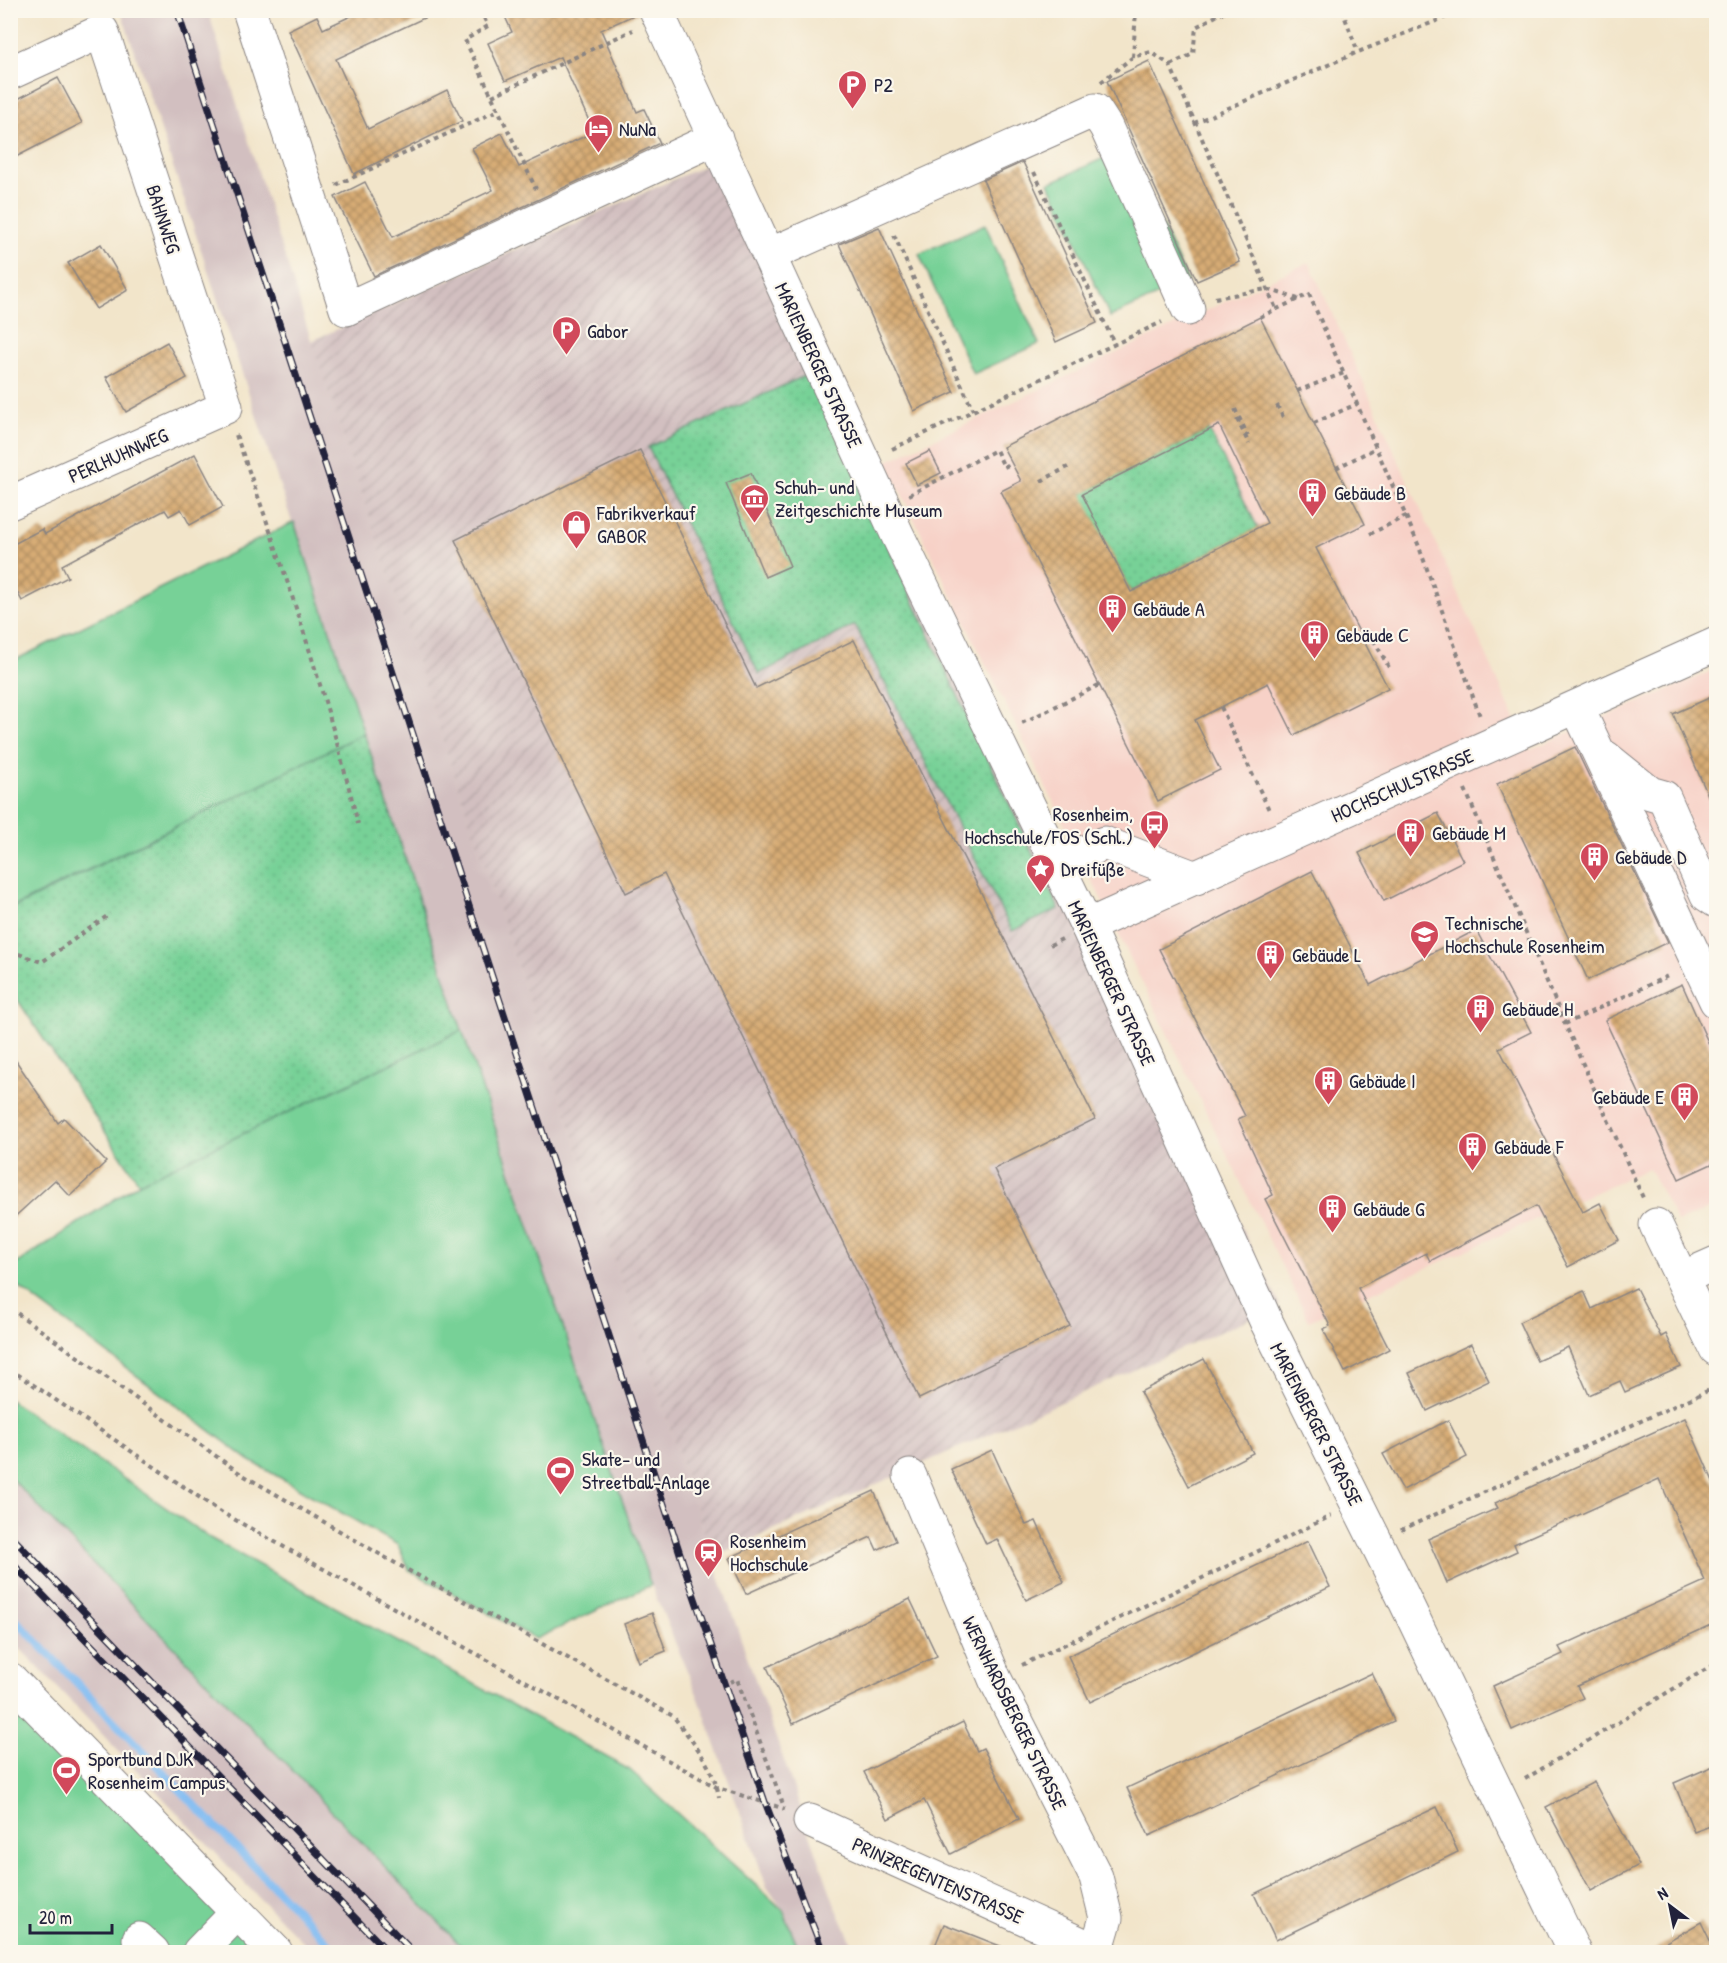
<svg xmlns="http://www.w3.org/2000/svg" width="1727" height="1963" viewBox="0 0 1727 1963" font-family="'Patrick Hand',sans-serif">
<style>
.built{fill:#f7d1c7}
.industrial{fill:url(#industrial-furrows)}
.railway{fill:#d2bfc0}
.grass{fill:#77d197;stroke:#4c7a69;stroke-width:1.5}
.park{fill:url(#park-dots);stroke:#4c7a69;stroke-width:1.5}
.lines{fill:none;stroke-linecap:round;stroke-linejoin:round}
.stream{stroke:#80bbf2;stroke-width:8}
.building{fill:url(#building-cross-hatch);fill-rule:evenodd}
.minor-casing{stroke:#8a8482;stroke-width:35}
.path{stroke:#8a8482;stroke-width:4;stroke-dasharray:4.5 4.5;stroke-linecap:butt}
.minor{stroke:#fff;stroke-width:33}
.rail-casing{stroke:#22223b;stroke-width:7}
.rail{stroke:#fbf7ec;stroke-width:4.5;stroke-dasharray:14;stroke-linecap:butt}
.labels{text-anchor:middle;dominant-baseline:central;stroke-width:4.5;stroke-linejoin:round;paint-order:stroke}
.poi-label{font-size:20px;fill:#22223b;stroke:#fbf7ec;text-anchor:start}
.street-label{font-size:20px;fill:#22223b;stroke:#fbf7ec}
</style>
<defs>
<pattern id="industrial-furrows" width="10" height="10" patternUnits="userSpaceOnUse" patternTransform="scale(1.5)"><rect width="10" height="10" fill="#d2bfc0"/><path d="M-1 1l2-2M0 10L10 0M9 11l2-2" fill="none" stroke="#b4a4a6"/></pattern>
<pattern id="park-dots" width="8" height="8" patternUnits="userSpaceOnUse" patternTransform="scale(1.5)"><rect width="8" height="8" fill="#77d197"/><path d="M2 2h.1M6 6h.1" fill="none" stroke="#67b383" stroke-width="1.8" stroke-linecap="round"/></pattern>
<pattern id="building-cross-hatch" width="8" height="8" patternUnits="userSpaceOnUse" patternTransform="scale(1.5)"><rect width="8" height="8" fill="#d7ac75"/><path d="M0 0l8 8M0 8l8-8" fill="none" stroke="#ae8c61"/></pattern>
</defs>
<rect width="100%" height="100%" fill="#fbf7ec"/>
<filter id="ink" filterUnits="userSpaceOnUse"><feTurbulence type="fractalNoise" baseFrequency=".0167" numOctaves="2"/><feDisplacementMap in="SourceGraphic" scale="12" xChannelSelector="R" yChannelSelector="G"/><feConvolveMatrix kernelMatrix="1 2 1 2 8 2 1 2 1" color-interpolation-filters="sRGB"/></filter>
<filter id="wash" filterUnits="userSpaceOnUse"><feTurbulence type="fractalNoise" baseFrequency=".008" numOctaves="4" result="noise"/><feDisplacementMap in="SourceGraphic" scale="24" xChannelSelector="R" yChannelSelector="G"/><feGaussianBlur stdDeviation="1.35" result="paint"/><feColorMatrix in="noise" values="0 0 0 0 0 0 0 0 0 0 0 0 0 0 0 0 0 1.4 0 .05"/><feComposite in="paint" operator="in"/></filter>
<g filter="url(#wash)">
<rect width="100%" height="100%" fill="#f2e5ca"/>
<!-- built -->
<path class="built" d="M 1309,262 L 1529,750 L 1716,669 L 1716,1206 L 1677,1222 L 1649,1168 L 1309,1321 L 886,462 Z"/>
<!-- industrial -->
<path class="industrial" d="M 713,162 L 1280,1305 L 712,1557 L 311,341 Z"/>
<!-- railway -->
<g class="railway">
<path d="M 121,11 L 208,11 L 311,340 L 712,1557 L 835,1905 L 856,1952 L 800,1952 L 783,1910 L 767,1887 L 699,1699 L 651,1585 L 409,872 Z"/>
<path d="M 10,1478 L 467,1952 L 313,1952 L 255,1894 L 11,1639 Z"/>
</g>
<!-- grass -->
<g class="grass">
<path d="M 1126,148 L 1188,282 L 1110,317 L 1049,183 Z"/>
<path d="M 985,224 L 1039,344 L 973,374 L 919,254 Z"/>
<path d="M 294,522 L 364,733 L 11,908 L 11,662 Z"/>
<path d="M 462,1030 L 651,1585 L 536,1639 L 409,1570 L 398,1545 L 249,1460 L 11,1281 L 10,1268 L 139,1183 Z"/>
<path d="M 10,1400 L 210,1538 L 630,1770 L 783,1910 L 800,1952 L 467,1952 L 11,1478 Z"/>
<path d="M 10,1679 L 276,1952 L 11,1952 Z"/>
</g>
<!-- park -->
<g class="park">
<path d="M 811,373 L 913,601 L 1059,909 L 1012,931 L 855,625 L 759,674 L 648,447 Z"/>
<path d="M 1209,430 L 1258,528 L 1131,592 L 1081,494 Z"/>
<path d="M 364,733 L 462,1030 L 139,1183 L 11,990 L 11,909 Z"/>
</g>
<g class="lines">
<!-- stream -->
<path class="stream" d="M 10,1614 L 337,1952"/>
</g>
<g id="blocks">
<!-- building -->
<g class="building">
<path d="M 364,10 L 441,10 L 336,59 L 368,129 L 447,90 L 462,121 L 354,174 L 288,30 L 317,16 L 323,29 Z"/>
<path d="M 502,10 L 638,10 L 638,13 L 601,30 L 637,112 L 644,109 L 660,143 L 374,276 L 335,197 L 365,182 L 393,237 L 493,190 L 472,148 L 502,133 L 519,167 L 594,132 L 560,57 L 505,81 L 488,43 L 512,32 Z"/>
<path d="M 1149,61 L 1240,262 L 1197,281 L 1107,81 Z"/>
<path d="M 58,78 L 82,123 L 10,160 L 10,103 Z"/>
<path d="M 1023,162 L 1097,323 L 1056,342 L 983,180 Z"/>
<path d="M 879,227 L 954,392 L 914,411 L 839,244 Z"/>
<path d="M 101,244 L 128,290 L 96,309 L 68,263 Z"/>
<path d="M 1260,317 L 1365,524 L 1316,548 L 1388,688 L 1294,735 L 1268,683 L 1195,720 L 1220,770 L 1158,801 L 1001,491 L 1021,481 L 1003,447 ZM 1219,425 L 1267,523 L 1131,592 L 1082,494 Z"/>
<path d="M 167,342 L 187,378 L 126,412 L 106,377 Z"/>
<path d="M 640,450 L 756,688 L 854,640 L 1095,1119 L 994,1169 L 1070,1326 L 919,1399 L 664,874 L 626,893 L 455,540 Z"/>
<path d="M 930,451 L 941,473 L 917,485 L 906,463 Z"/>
<path d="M 195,454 L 223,507 L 190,525 L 181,509 L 169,516 L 165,510 L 62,565 L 68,577 L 22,601 L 10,579 L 10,546 L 42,529 L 45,534 Z"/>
<path d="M 751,473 L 790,566 L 765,577 L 726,483 Z"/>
<path d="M 1716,695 L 1716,814 L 1673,714 Z"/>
<path d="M 1575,747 L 1668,942 L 1588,980 L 1497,784 Z"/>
<path d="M 1438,813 L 1463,861 L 1384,901 L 1359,853 Z"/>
<path d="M 1312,871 L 1370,985 L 1476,930 L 1531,1032 L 1499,1048 L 1583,1212 L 1600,1203 L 1619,1240 L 1568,1267 L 1536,1206 L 1430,1261 L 1426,1253 L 1358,1288 L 1389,1349 L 1345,1372 L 1323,1329 L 1330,1326 L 1265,1199 L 1273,1195 L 1238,1119 L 1245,1116 L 1159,949 Z"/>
<path d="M 1682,984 L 1716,1060 L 1716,1162 L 1679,1179 L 1605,1020 Z"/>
<path d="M 10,1052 L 58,1123 L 64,1118 L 106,1162 L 70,1196 L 55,1180 L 10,1221 Z"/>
<path d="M 1636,1288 L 1661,1337 L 1666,1334 L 1681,1367 L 1625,1392 L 1620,1381 L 1589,1395 L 1568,1347 L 1537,1361 L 1519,1322 L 1584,1291 L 1592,1309 Z"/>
<path d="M 1471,1344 L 1489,1381 L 1427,1411 L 1409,1373 Z"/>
<path d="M 1204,1359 L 1253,1453 L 1189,1486 L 1140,1392 Z"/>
<path d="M 1685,1418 L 1716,1488 L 1716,1623 L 1577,1686 L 1583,1698 L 1512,1730 L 1493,1686 L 1563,1654 L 1559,1647 L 1705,1581 L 1659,1479 L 1514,1544 L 1517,1551 L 1447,1583 L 1428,1539 L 1498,1508 L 1495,1503 Z"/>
<path d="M 1448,1420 L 1467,1457 L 1403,1490 L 1383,1454 Z"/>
<path d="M 992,1450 L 1026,1525 L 1036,1521 L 1064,1582 L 1026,1600 L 997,1539 L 986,1544 L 951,1469 Z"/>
<path d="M 874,1491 L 896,1541 L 877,1550 L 871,1537 L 746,1594 L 729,1558 Z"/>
<path d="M 1308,1541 L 1330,1587 L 1090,1702 L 1068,1656 Z"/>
<path d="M 910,1599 L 937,1656 L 793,1724 L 767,1667 Z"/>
<path d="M 652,1613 L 666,1651 L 638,1662 L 624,1624 Z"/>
<path d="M 1372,1673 L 1394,1721 L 1149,1836 L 1127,1788 Z"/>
<path d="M 963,1722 L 977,1751 L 983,1748 L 1019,1819 L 951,1854 L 924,1800 L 888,1819 L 864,1772 Z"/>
<path d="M 1716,1765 L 1716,1824 L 1694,1832 L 1674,1783 Z"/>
<path d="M 1594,1782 L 1639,1865 L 1591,1891 L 1546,1807 Z"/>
<path d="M 1437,1807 L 1458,1852 L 1276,1940 L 1254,1894 Z"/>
<path d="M 1701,1922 L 1716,1953 L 1647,1953 Z"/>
<path d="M 944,1924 L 1013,1951 L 1013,1953 L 932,1953 Z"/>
</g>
</g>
</g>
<g filter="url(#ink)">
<use href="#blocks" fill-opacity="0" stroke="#8a8482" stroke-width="1.5"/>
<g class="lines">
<defs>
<g id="minor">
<path d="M 249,10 L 346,309 L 716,138"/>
<path d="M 656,10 L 897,534 L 1087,926 L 1267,1323 L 1394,1578 L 1574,1952"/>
<path d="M 10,73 L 102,31 L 226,407 L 10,503"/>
<path d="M 769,255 L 1095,110 L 1106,127 L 1188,309"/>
<path d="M 1577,707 L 1716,1001"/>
<path d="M 1605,757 L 1650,793 L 1664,797 L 1707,895 L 1716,901"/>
<path d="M 1057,866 L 1104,843 L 1196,878"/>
<path d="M 1087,926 L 1716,644"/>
<path d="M 1656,1225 L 1716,1349"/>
<path d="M 1682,1278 L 1716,1263"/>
<path d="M 910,1476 L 995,1679 L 1096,1877 L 1106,1918 L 1096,1952"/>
<path d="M 10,1679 L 276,1952"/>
<path d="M 810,1821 L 1099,1952"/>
<path d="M 139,1939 L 153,1952"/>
<path d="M 199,1952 L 237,1913"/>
</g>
</defs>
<!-- minor casing -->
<use href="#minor" class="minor-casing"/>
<!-- path -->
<g class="path">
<path d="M 480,10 L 488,26 L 465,40 L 536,189"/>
<path d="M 1342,10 L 1358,52"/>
<path d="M 1133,57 L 1136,10"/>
<path d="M 1170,65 L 1193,54 L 1196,27 L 1227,10"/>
<path d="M 1101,82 L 1133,57 L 1151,52 L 1170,65 L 1277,311"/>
<path d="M 492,96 L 633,30"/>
<path d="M 1194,123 L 1358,52 L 1464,10"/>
<path d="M 1034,172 L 1115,345"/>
<path d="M 336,185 L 499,110"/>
<path d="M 894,235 L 973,410"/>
<path d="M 1215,298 L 1267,289 L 1298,299"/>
<path d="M 1260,317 L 1309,294 L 1418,544 L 1481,719"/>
<path d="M 1297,391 L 1344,373"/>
<path d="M 1277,405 L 1283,417"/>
<path d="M 1235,409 L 1248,436"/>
<path d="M 1237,419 L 1249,444"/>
<path d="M 1314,423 L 1357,404"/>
<path d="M 236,435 C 282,562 326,692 358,824"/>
<path d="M 892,449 L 1162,322"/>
<path d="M 1336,468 L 1376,448"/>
<path d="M 1041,481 L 1068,467"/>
<path d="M 909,495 L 996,450 L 1004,467 L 1012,463"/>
<path d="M 1370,534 L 1406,516"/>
<path d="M 1369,632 L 1391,671"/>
<path d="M 1221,707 L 1270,812"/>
<path d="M 1022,723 L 1099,685"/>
<path d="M 1465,789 L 1565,1024 L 1644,1200"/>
<path d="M 1050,945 L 1062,939"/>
<path d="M 10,951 L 42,962 L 110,914"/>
<path d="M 1565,1024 L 1670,975"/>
<path d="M 10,1308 L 241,1474 L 388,1559 L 673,1716 C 691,1740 715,1767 719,1798"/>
<path d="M 10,1369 L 221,1512 L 718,1788 L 785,1809"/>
<path d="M 1401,1530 L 1716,1387"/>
<path d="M 1022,1665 L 1331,1516"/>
<path d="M 730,1682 L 737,1679 L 784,1807"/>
<path d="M 1525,1779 L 1716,1663"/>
</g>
<!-- minor -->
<use href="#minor" class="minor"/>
<defs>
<g id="rail">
<path d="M 177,10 L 689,1581 L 765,1802 L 823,1952"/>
<path d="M 10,1535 L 413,1952"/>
<path d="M 10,1561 L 388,1952"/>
</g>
</defs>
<!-- rail casing -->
<use href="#rail" class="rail-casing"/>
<!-- rail -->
<use href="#rail" class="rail"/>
</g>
</g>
<!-- icons -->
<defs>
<symbol id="parking-pin" viewBox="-11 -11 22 30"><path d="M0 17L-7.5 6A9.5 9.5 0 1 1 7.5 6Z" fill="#d1495b" stroke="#fbf7ec"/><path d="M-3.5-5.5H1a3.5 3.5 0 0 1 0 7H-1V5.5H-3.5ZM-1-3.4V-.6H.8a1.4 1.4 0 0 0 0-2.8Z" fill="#fff"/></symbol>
<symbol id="hotel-pin" viewBox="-11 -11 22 30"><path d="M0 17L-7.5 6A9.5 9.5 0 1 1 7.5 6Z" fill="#d1495b" stroke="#fbf7ec"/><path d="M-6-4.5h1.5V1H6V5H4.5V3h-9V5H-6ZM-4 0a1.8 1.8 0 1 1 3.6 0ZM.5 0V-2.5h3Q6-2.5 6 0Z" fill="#fff"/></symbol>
<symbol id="building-pin" viewBox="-11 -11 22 30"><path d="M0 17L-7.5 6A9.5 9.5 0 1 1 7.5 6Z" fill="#d1495b" stroke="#fbf7ec"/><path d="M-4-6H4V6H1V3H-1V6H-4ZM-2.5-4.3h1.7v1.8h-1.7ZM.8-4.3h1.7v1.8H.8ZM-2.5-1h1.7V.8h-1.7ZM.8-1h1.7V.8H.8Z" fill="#fff"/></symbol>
<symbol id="museum-pin" viewBox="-11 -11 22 30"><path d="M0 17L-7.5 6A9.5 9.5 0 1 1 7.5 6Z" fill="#d1495b" stroke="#fbf7ec"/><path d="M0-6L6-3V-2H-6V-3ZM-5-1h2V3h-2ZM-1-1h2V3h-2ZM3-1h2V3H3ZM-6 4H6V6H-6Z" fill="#fff"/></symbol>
<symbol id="shop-pin" viewBox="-11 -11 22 30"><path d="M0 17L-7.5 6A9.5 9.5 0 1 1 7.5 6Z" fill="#d1495b" stroke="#fbf7ec"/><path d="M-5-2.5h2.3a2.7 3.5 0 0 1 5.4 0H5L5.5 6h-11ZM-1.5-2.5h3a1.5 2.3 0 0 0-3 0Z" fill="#fff"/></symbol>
<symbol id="bus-pin" viewBox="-11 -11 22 30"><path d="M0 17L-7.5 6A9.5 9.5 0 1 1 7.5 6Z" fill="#d1495b" stroke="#fbf7ec"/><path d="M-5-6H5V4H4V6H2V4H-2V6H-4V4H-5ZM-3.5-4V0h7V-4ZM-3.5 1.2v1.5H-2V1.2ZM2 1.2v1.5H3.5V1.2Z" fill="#fff"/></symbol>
<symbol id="sight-pin" viewBox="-11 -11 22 30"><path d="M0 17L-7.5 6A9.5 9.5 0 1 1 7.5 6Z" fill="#d1495b" stroke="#fbf7ec"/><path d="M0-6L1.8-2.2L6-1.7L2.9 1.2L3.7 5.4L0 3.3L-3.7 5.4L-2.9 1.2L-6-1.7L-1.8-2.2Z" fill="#fff"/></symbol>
<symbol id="university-pin" viewBox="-11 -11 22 30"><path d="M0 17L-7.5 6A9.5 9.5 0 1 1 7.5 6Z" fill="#d1495b" stroke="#fbf7ec"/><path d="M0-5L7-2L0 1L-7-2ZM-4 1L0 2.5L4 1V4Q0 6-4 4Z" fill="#fff"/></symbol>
<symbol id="stadium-pin" viewBox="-11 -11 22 30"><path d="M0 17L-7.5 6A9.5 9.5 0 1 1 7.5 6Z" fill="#d1495b" stroke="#fbf7ec"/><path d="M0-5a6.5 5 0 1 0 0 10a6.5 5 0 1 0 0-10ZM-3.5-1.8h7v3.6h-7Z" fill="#fff"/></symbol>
<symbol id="station-pin" viewBox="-11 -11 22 30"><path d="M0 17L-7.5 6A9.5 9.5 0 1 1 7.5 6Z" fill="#d1495b" stroke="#fbf7ec"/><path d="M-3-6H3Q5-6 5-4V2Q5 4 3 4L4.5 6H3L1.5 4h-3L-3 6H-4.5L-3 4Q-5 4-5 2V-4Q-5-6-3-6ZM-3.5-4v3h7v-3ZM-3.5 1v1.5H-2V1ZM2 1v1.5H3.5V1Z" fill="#fff"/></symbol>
</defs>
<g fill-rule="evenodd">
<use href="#parking-pin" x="836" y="68" width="33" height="45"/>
<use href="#hotel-pin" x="582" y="112" width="33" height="45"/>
<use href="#parking-pin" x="550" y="314" width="33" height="45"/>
<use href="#building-pin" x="1296" y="476" width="33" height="45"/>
<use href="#museum-pin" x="738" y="482" width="33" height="45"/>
<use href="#shop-pin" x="560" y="508" width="33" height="45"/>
<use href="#building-pin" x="1096" y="592" width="33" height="45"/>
<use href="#building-pin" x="1298" y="618" width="33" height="45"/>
<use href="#bus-pin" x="1138" y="808" width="33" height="45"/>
<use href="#building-pin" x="1394" y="816" width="33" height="45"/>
<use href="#building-pin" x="1578" y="840" width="33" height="45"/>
<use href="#sight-pin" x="1024" y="852" width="33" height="45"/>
<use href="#university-pin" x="1408" y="918" width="33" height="45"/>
<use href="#building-pin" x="1254" y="938" width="33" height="45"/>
<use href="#building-pin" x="1464" y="992" width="33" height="45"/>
<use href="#building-pin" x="1312" y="1064" width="33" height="45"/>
<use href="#building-pin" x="1668" y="1080" width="33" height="45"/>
<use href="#building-pin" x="1456" y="1130" width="33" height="45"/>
<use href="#building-pin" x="1316" y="1192" width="33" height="45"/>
<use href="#stadium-pin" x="544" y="1454" width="33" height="45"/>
<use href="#station-pin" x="692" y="1536" width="33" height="45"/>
<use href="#stadium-pin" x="50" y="1754" width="33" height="45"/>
</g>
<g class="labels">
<!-- poi labels -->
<g class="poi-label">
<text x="874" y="84">P2</text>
<text x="619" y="128">NuNa</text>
<text x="587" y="330">Gabor</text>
<text x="775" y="486">Schuh- und<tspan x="775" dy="23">Zeitgeschichte Museum</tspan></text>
<text x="1334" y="492">Gebäude B</text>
<text x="597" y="512">Fabrikverkauf<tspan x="597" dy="23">GABOR</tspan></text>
<text x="1133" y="608">Gebäude A</text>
<text x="1336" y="634">Gebäude C</text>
<text x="1133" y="813" text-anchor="end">Rosenheim,<tspan x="1133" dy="23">Hochschule/FOS (Schl.)</tspan></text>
<text x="1432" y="832">Gebäude M</text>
<text x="1615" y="856">Gebäude D</text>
<text x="1061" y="868">Dreifüße</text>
<text x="1445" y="922">Technische<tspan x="1445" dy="23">Hochschule Rosenheim</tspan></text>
<text x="1292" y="954">Gebäude L</text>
<text x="1502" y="1008">Gebäude H</text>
<text x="1349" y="1080">Gebäude I</text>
<text x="1664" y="1096" text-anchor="end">Gebäude E</text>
<text x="1494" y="1146">Gebäude F</text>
<text x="1353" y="1208">Gebäude G</text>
<text x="582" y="1458">Skate- und<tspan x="582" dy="23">Streetball-Anlage</tspan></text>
<text x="730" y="1540">Rosenheim<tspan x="730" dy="23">Hochschule</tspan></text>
<text x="88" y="1758">Sportbund DJK<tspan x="88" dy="23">Rosenheim Campus</tspan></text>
</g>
<!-- street labels -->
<g class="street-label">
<text transform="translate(164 219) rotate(72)">BAHNWEG</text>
<text transform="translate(819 365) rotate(65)">MARIENBERGER STRASSE</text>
<text transform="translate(118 455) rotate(-24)">PERLHUHNWEG</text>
<text transform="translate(1402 785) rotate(-24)">HOCHSCHULSTRASSE</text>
<text transform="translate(1112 983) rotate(65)">MARIENBERGER STRASSE</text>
<text transform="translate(1317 1424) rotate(63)">MARIENBERGER STRASSE</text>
<text transform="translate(1015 1713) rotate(64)">WERNHARDSBERGER STRASSE</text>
<text transform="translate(938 1880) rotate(24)">PRINZREGENTENSTRASSE</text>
</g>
</g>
<!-- margin -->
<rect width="1727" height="1963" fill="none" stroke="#fbf7ec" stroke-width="36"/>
<!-- north arrow -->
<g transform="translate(1670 1906) rotate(328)" stroke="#fbf7ec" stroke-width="4.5" paint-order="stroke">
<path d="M0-4.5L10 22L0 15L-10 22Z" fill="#22223b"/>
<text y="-9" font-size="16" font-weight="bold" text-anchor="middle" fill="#22223b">N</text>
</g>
<!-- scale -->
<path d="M30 1924v9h82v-9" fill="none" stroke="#22223b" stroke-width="3"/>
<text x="39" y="1924" font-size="18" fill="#22223b" stroke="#fbf7ec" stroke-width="4.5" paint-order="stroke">20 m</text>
</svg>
